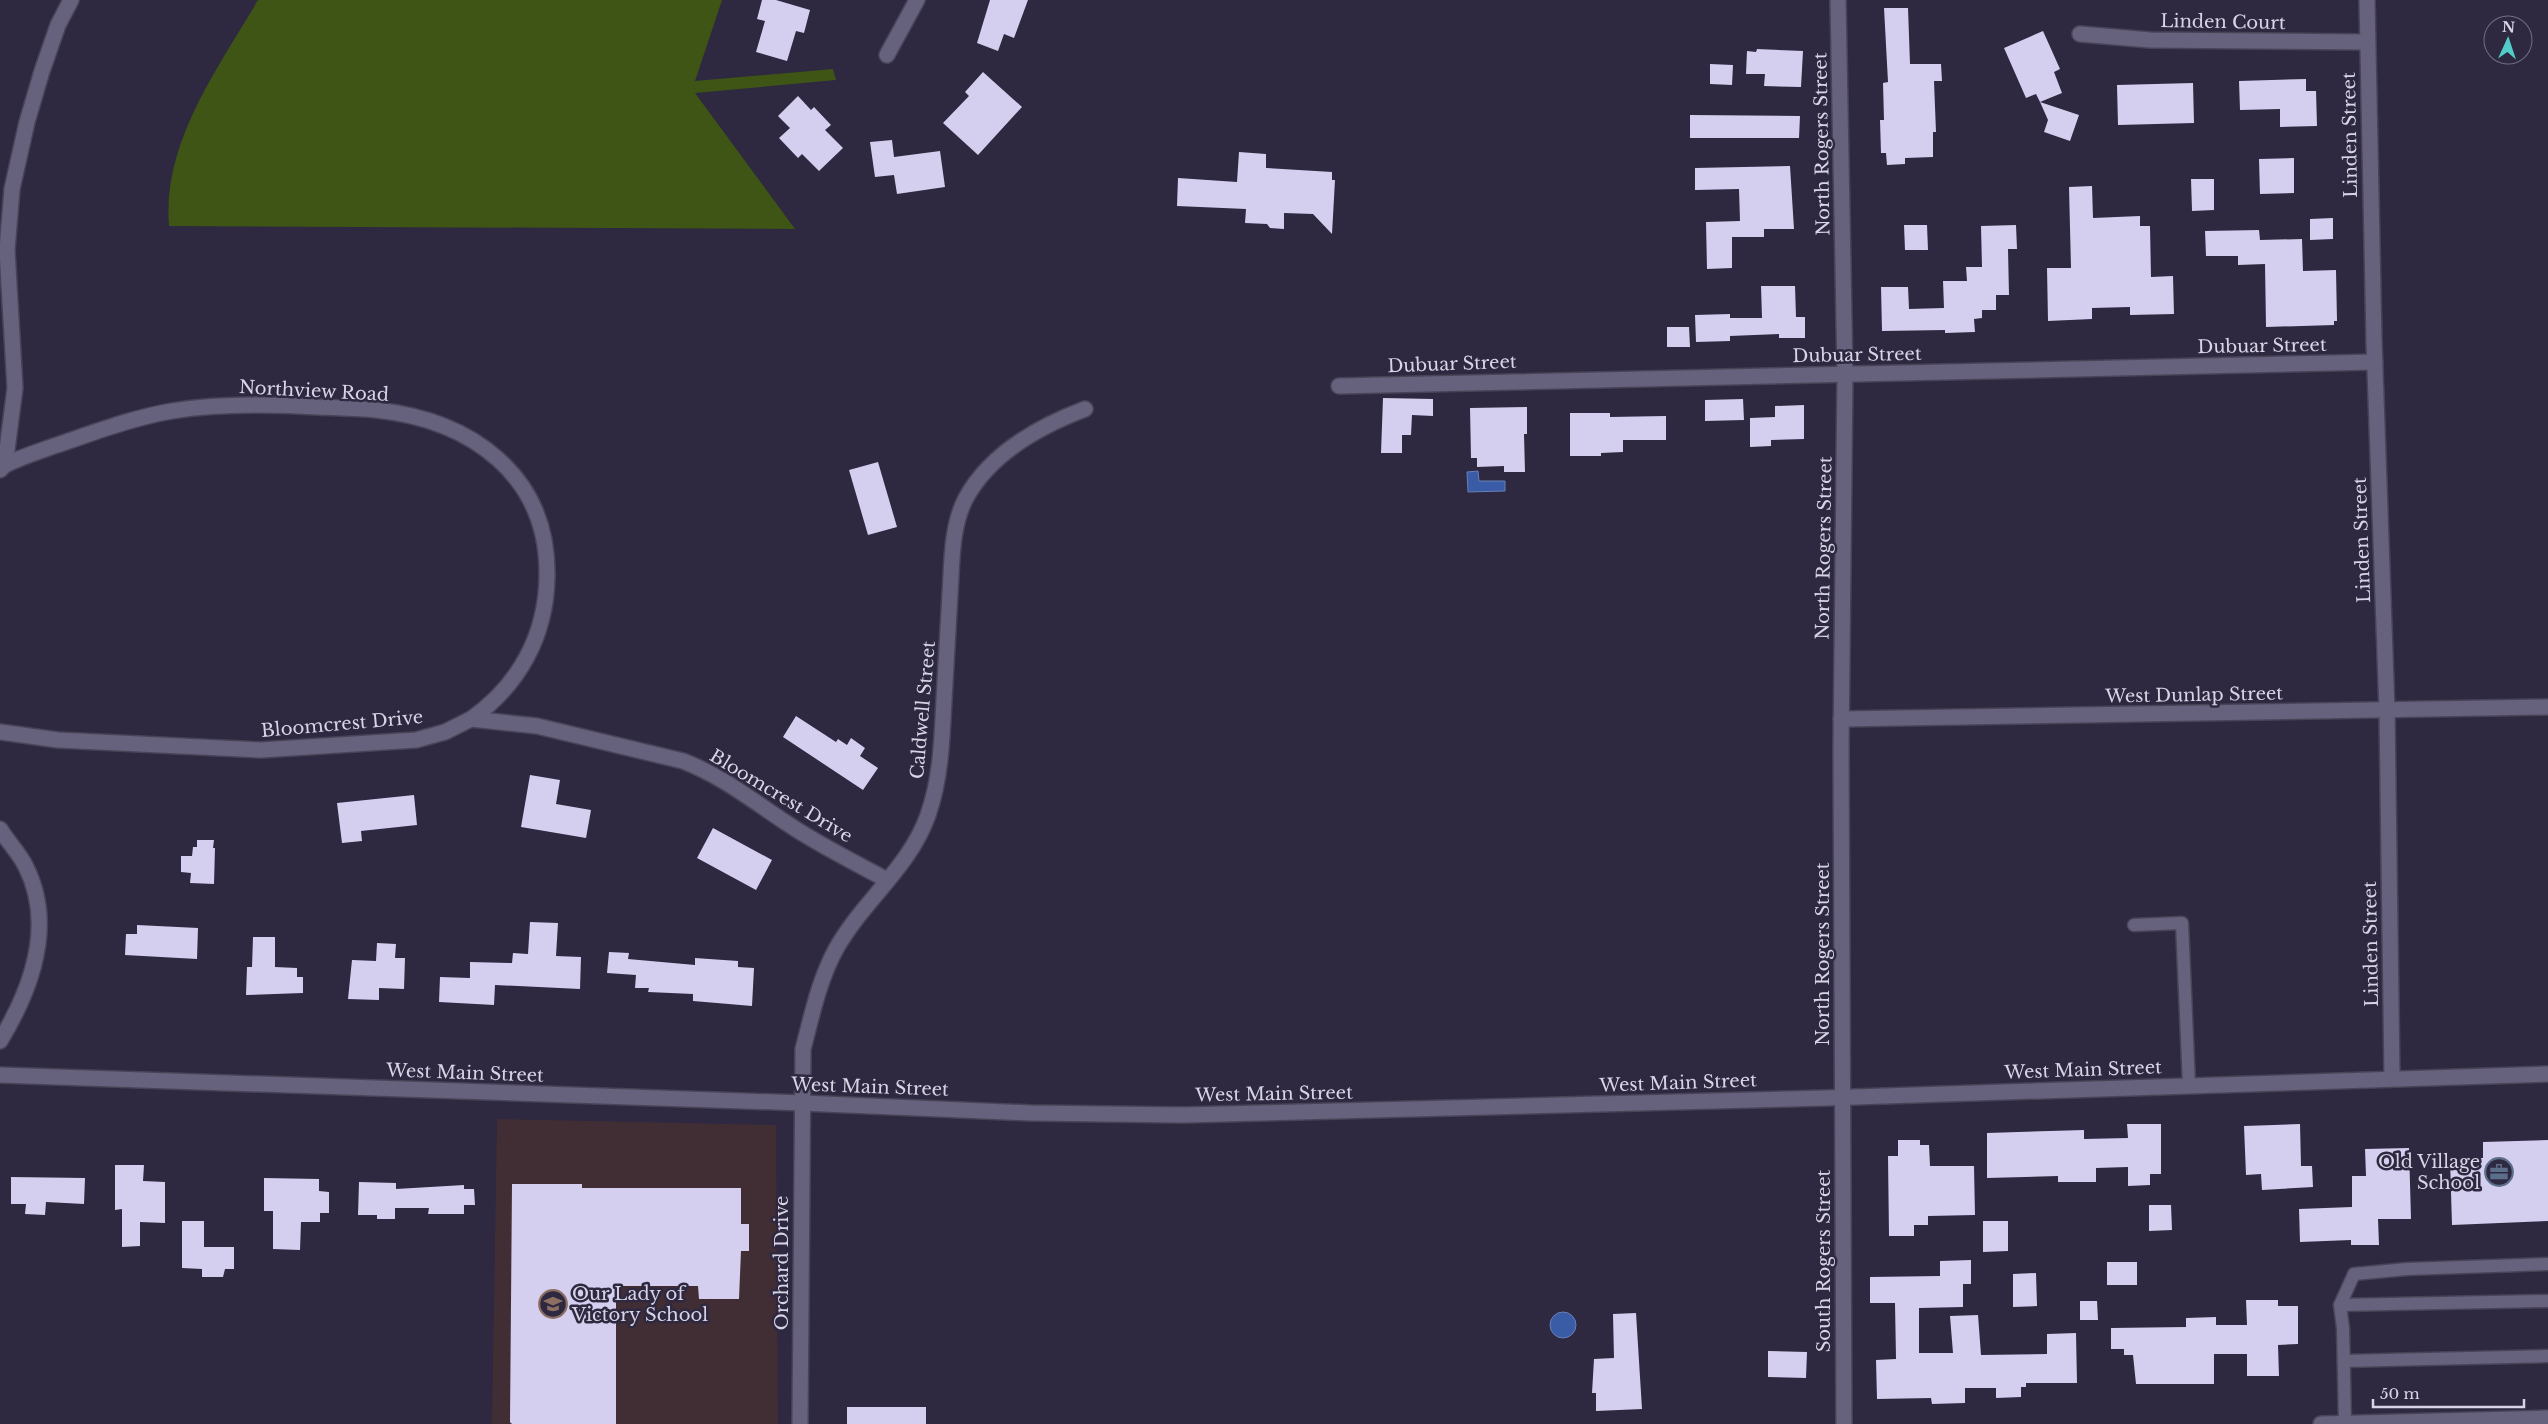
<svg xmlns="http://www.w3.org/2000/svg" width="2548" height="1424" viewBox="0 0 2548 1424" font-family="'Libre Baskerville',serif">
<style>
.education{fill:#412e35}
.green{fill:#3e5515}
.water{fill:#3a5ba5;stroke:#6980b8}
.building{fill:#d4cfee}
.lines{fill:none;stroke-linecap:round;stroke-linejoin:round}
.service-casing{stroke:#484458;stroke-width:15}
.minor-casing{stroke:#484458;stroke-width:18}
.service{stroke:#66617c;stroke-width:12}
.minor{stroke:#66617c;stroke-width:15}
.labels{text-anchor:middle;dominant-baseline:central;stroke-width:5;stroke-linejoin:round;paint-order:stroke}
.street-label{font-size:18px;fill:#d7d5e5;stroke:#2e2841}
.poi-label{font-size:18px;fill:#d7d5e5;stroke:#2e2841;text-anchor:end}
</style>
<rect width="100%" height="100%" fill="#2e2841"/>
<!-- education -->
<path class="education" d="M 497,1119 L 776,1125 L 778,1424 L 492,1424 Z"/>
<!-- green -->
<path class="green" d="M 258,0 L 722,0 L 695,81 L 833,69 L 836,80 L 695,93 L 795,229 L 169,226 C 162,143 218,68 258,0 Z"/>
<!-- water -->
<g class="water">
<path d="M 1478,471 L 1479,481 L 1505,481 L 1505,491 L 1468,492 L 1467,472 Z"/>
<circle cx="1563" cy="1325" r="13"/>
</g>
<!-- building -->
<g class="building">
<path d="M 762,0 L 776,0 L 810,10 L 804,33 L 796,31 L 787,61 L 756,52 L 765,21 L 757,19 Z"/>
<path d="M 990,0 L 1028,0 L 1014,38 L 1004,34 L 998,51 L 977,43 Z"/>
<path d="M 1884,8 L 1908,8 L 1910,64 L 1941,64 L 1942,81 L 1934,81 L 1936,132 L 1933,132 L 1933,157 L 1905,158 L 1905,164 L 1887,165 L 1886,153 L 1881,153 L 1880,120 L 1884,120 L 1883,83 L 1888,82 Z"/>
<path d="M 2043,31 L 2060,69 L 2054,72 L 2062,93 L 2040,102 L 2036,94 L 2026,98 L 2004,48 Z"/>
<path d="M 1757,49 L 1803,51 L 1801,87 L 1764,86 L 1765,74 L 1746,74 L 1747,51 L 1756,52 Z"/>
<path d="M 1710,64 L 1733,65 L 1732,85 L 1710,84 Z"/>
<path d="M 983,72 L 1022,107 L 978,155 L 943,123 L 969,96 L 965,92 Z"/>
<path d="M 2306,79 L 2306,91 L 2316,91 L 2317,126 L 2280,127 L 2280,109 L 2240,110 L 2239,81 Z"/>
<path d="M 2193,83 L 2194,123 L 2118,125 L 2117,85 Z"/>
<path d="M 798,96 L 811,110 L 814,107 L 831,125 L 825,130 L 843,148 L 819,171 L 802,154 L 798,158 L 779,138 L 790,128 L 778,116 Z"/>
<path d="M 2040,102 L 2079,115 L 2070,141 L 2044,132 L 2048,120 Z"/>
<path d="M 1690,115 L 1800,116 L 1799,138 L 1690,138 Z"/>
<path d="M 892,140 L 894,157 L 940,151 L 945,187 L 897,194 L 894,175 L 875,177 L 870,142 Z"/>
<path d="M 1239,152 L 1266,154 L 1266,168 L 1332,172 L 1332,180 L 1335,180 L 1332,234 L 1313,214 L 1284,213 L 1284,229 L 1270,228 L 1267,224 L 1245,223 L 1246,209 L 1177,206 L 1178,178 L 1237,182 Z"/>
<path d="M 2294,158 L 2294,193 L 2260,194 L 2259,159 Z"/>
<path d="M 1790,166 L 1794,229 L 1764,229 L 1764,237 L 1732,237 L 1732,268 L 1707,269 L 1706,222 L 1740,221 L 1739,189 L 1695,190 L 1695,168 Z"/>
<path d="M 2191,179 L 2214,179 L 2214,210 L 2192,211 Z"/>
<path d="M 2092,186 L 2093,218 L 2140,216 L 2140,226 L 2150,226 L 2151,277 L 2173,276 L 2174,314 L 2130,315 L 2130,307 L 2092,308 L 2092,319 L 2048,321 L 2047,268 L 2071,268 L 2069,187 Z"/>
<path d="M 2333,218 L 2333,239 L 2310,240 L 2310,219 Z"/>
<path d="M 1904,225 L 1927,225 L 1928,250 L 1905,250 Z"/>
<path d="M 2016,225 L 2017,249 L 2008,249 L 2009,295 L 1996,295 L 1996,310 L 1982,310 L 1982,318 L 1974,319 L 1975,332 L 1945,333 L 1945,330 L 1882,331 L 1881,287 L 1908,287 L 1909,309 L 1944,308 L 1943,281 L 1967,281 L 1966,267 L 1982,267 L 1981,226 Z"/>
<path d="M 2259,230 L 2260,240 L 2302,239 L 2303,271 L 2336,270 L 2337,321 L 2334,321 L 2334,325 L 2266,327 L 2265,264 L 2238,265 L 2238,256 L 2206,256 L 2205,231 Z"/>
<path d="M 1761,286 L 1795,286 L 1796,317 L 1805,317 L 1805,338 L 1779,338 L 1779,334 L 1730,336 L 1730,341 L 1696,342 L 1695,315 L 1730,314 L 1730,318 L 1762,318 Z"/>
<path d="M 1667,327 L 1689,327 L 1690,347 L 1667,347 Z"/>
<path d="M 1383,398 L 1433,399 L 1433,416 L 1412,415 L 1411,435 L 1402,435 L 1402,453 L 1381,453 Z"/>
<path d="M 1743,399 L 1744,420 L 1705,421 L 1705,400 Z"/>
<path d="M 1804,405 L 1804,439 L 1771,440 L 1771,446 L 1750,447 L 1750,418 L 1775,417 L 1775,406 Z"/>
<path d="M 1527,407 L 1527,434 L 1524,434 L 1525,472 L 1504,472 L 1504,466 L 1477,467 L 1477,458 L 1471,458 L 1470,408 Z"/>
<path d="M 1570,413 L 1610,413 L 1610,417 L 1666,416 L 1666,440 L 1623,440 L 1623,452 L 1601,453 L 1601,456 L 1570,456 Z"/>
<path d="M 878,462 L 897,527 L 868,535 L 849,470 Z"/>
<path d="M 796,716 L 836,742 L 838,739 L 847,745 L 851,738 L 865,748 L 860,756 L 878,768 L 863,790 L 783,737 Z"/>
<path d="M 530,775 L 560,780 L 556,804 L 591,810 L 586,838 L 521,827 Z"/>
<path d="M 414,795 L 417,825 L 361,831 L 362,841 L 342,843 L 337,803 Z"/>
<path d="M 713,828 L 772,860 L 756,890 L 697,858 Z"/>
<path d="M 197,840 L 214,840 L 213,848 L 215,848 L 214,884 L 190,883 L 191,873 L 181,872 L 181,856 L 192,856 L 193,847 L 197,847 Z"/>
<path d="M 530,922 L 558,923 L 556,956 L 581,957 L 580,989 L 495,985 L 494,1005 L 439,1002 L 440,977 L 470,978 L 470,962 L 512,963 L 513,953 L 528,954 Z"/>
<path d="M 137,925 L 198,928 L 197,959 L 125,955 L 126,934 L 137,934 Z"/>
<path d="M 253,937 L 275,937 L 275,967 L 297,968 L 297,977 L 303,977 L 303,993 L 246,995 L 247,967 L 252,967 Z"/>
<path d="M 377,943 L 396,944 L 395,958 L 405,958 L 404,989 L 379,988 L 379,1000 L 348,999 L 352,960 L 376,961 Z"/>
<path d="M 609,952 L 629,953 L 628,959 L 695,965 L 695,958 L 738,961 L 738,967 L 754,968 L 752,1006 L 693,1001 L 693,994 L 648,992 L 649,988 L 635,988 L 636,975 L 607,973 Z"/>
<path d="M 2127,1124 L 2161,1124 L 2161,1174 L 2150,1174 L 2150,1185 L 2128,1186 L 2128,1167 L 2096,1168 L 2096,1182 L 2058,1182 L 2058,1176 L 1987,1178 L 1987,1133 L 2084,1130 L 2084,1139 L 2128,1138 Z"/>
<path d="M 2300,1124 L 2301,1166 L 2312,1166 L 2313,1187 L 2262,1190 L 2261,1174 L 2246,1175 L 2244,1126 Z"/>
<path d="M 1898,1140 L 1920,1140 L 1920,1145 L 1929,1145 L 1930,1166 L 1974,1166 L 1975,1215 L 1928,1216 L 1928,1225 L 1914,1225 L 1914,1236 L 1889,1236 L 1888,1156 L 1898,1156 Z"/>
<path d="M 2548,1140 L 2548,1221 L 2452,1225 L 2450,1159 L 2483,1158 L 2483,1142 Z"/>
<path d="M 2409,1148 L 2411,1219 L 2378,1219 L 2379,1245 L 2351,1245 L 2351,1240 L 2300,1242 L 2299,1209 L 2352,1207 L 2352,1176 L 2366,1176 L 2365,1149 Z"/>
<path d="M 115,1165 L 144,1165 L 143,1181 L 165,1182 L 165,1223 L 140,1222 L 140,1246 L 122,1247 L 122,1209 L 115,1210 Z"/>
<path d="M 11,1177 L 85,1178 L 84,1204 L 46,1202 L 45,1215 L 25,1214 L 26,1204 L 11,1204 Z"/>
<path d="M 264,1178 L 319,1179 L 319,1191 L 329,1192 L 329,1213 L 320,1213 L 320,1222 L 301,1222 L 300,1250 L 273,1249 L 273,1211 L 264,1211 Z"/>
<path d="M 359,1182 L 396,1183 L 396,1189 L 464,1185 L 464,1189 L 474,1189 L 475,1205 L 464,1205 L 464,1214 L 428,1214 L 429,1208 L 395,1208 L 395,1219 L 377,1219 L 377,1215 L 358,1215 Z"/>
<path d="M 512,1184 L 582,1184 L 582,1188 L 741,1188 L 741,1224 L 749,1224 L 749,1251 L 741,1251 L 739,1299 L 699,1299 L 698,1286 L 616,1286 L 616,1424 L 512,1424 L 510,1422 Z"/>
<path d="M 2149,1205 L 2171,1205 L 2172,1230 L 2149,1231 Z"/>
<path d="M 182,1221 L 204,1221 L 204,1247 L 234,1247 L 234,1269 L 225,1269 L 223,1277 L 202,1277 L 202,1269 L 182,1268 Z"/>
<path d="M 1983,1221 L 2008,1221 L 2008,1251 L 1983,1252 Z"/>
<path d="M 1971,1260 L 1971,1284 L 1963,1284 L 1963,1307 L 1919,1308 L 1919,1353 L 1953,1353 L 1950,1316 L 1978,1315 L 1981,1355 L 2047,1354 L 2047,1334 L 2076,1333 L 2077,1383 L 2026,1383 L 2026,1387 L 2021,1387 L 2021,1397 L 1996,1398 L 1996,1388 L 1965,1388 L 1965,1403 L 1932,1404 L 1931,1398 L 1877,1399 L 1876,1360 L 1896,1359 L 1895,1303 L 1870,1303 L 1870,1277 L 1940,1276 L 1940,1261 Z"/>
<rect x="2107" y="1262" width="30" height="23"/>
<path d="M 2036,1273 L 2037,1306 L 2013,1307 L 2013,1274 Z"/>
<path d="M 2246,1300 L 2278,1300 L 2278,1306 L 2298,1306 L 2298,1344 L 2278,1345 L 2279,1376 L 2247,1376 L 2247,1354 L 2214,1354 L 2214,1384 L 2136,1384 L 2133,1355 L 2124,1355 L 2124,1349 L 2111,1349 L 2111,1328 L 2186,1327 L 2186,1318 L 2216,1317 L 2216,1325 L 2247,1325 Z"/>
<path d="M 2080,1301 L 2097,1301 L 2098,1320 L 2080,1320 Z"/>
<path d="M 1636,1313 L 1642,1409 L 1596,1411 L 1596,1393 L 1592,1393 L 1594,1359 L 1614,1358 L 1613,1314 Z"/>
<path d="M 1768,1351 L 1807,1352 L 1806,1378 L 1768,1377 Z"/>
<rect x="847" y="1407" width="79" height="17"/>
</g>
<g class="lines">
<defs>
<g id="service">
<path d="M 2134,925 L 2182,923 L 2189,1085"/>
<path d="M 2340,1305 L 2548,1301"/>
<path d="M 2344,1361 L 2548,1356"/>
<path d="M 2345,1423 L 2343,1328 L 2340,1305 L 2354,1274 L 2407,1269 L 2548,1264"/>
</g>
<g id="minor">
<path d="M 1838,0 L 1845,374 L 1841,749 L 1844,1424"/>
<path d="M 2367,0 L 2374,341 L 2387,711 L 2392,1078"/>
<path d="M 2080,34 L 2150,40 L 2367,42"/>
<path d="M 887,55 L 917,0"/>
<path d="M 1339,386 L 2375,362"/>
<path d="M 5,465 C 21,457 37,452 54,446 C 93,433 131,418 172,411 C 220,403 270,404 319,407 C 338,408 357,408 376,410 C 471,420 549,475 547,577 C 546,636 519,685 471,719"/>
<path d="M 0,470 L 5,465 L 15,388 L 7,250 L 12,189 L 27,122 L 42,71 L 58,25 L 71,0"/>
<path d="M 1841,719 L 2548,707"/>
<path d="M 0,732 L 58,740 L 261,750 L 416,740 L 445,732 L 471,719 L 537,726 L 683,761 C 722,776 753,801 788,824 C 819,845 854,862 887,880"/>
<path d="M 0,829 C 8,842 20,854 26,867 C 55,925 31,990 0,1041"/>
<path d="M 0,1075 L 802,1103 L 1031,1113 L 1184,1115 L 1825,1098 L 2548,1074"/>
<path d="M 800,1424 L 803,1049 C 812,1015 819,980 836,949 C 862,902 910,867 928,815 C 941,778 942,739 944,700 C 946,665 948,629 950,594 C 952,563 951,526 966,498 C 990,454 1040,426 1085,409"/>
<path d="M 2321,1424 L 2548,1418"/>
</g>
</defs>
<!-- service casing -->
<use href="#service" class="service-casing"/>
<!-- minor casing -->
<use href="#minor" class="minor-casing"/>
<!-- service -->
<use href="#service" class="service"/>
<!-- minor -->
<use href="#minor" class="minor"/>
</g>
<!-- icons -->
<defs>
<symbol id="office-ring" viewBox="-11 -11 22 22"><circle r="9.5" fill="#2e2841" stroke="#5c6f8a" stroke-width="1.5"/><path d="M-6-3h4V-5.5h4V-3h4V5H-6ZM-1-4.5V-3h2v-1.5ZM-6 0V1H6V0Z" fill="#5c6f8a"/></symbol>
<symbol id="school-ring" viewBox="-11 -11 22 22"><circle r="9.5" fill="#2e2841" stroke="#8d6e63" stroke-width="1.5"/><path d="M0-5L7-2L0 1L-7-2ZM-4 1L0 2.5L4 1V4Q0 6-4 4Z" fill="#8d6e63"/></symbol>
</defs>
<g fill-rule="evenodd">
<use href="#office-ring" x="2483" y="1156" width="32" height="32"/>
<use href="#school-ring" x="537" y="1288" width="32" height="32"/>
</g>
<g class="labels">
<!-- street labels -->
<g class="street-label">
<text transform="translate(2223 22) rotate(1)">Linden Court</text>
<text transform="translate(2350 135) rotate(-91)">Linden Street</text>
<text transform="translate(1822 144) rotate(-91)">North Rogers Street</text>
<text transform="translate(2262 346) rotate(-1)">Dubuar Street</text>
<text transform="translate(1857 355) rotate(-1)">Dubuar Street</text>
<text transform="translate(1452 364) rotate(-2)">Dubuar Street</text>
<text transform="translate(314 391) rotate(3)">Northview Road</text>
<text transform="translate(2362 540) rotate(-92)">Linden Street</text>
<text transform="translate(1824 548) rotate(-89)">North Rogers Street</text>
<text transform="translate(2194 695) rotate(-1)">West Dunlap Street</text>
<text transform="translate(923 710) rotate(-85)">Caldwell Street</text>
<text transform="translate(342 724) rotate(-5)">Bloomcrest Drive</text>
<text transform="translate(781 796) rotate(31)">Bloomcrest Drive</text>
<text transform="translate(2371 944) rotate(-91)">Linden Street</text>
<text transform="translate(1823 954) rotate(-90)">North Rogers Street</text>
<text transform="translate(2083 1070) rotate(-2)">West Main Street</text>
<text transform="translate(465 1073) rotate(2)">West Main Street</text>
<text transform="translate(1678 1083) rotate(-2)">West Main Street</text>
<text transform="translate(870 1087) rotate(2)">West Main Street</text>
<text transform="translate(1274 1094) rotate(-1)">West Main Street</text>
<text transform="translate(1824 1261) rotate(-90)">South Rogers Street</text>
<text transform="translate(782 1263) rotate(-90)">Orchard Drive</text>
</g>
<!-- poi labels -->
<g class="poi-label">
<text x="2480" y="1162">Old Village<tspan x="2480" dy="21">School</tspan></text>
<text x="572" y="1294" text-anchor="start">Our Lady of<tspan x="572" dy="21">Victory School</tspan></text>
</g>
</g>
<!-- north arrow -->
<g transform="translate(2508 40) rotate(3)"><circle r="24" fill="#2e2841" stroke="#726d83"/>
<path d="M0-4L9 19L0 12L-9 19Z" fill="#53cdc9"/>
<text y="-8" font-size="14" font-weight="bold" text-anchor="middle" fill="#d7d5e5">N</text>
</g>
<!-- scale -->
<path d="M2373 1399v8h151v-8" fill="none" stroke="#d7d5e5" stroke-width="2.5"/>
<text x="2380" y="1399" font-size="15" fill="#d7d5e5" stroke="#2e2841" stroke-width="4" paint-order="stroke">50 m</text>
</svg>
